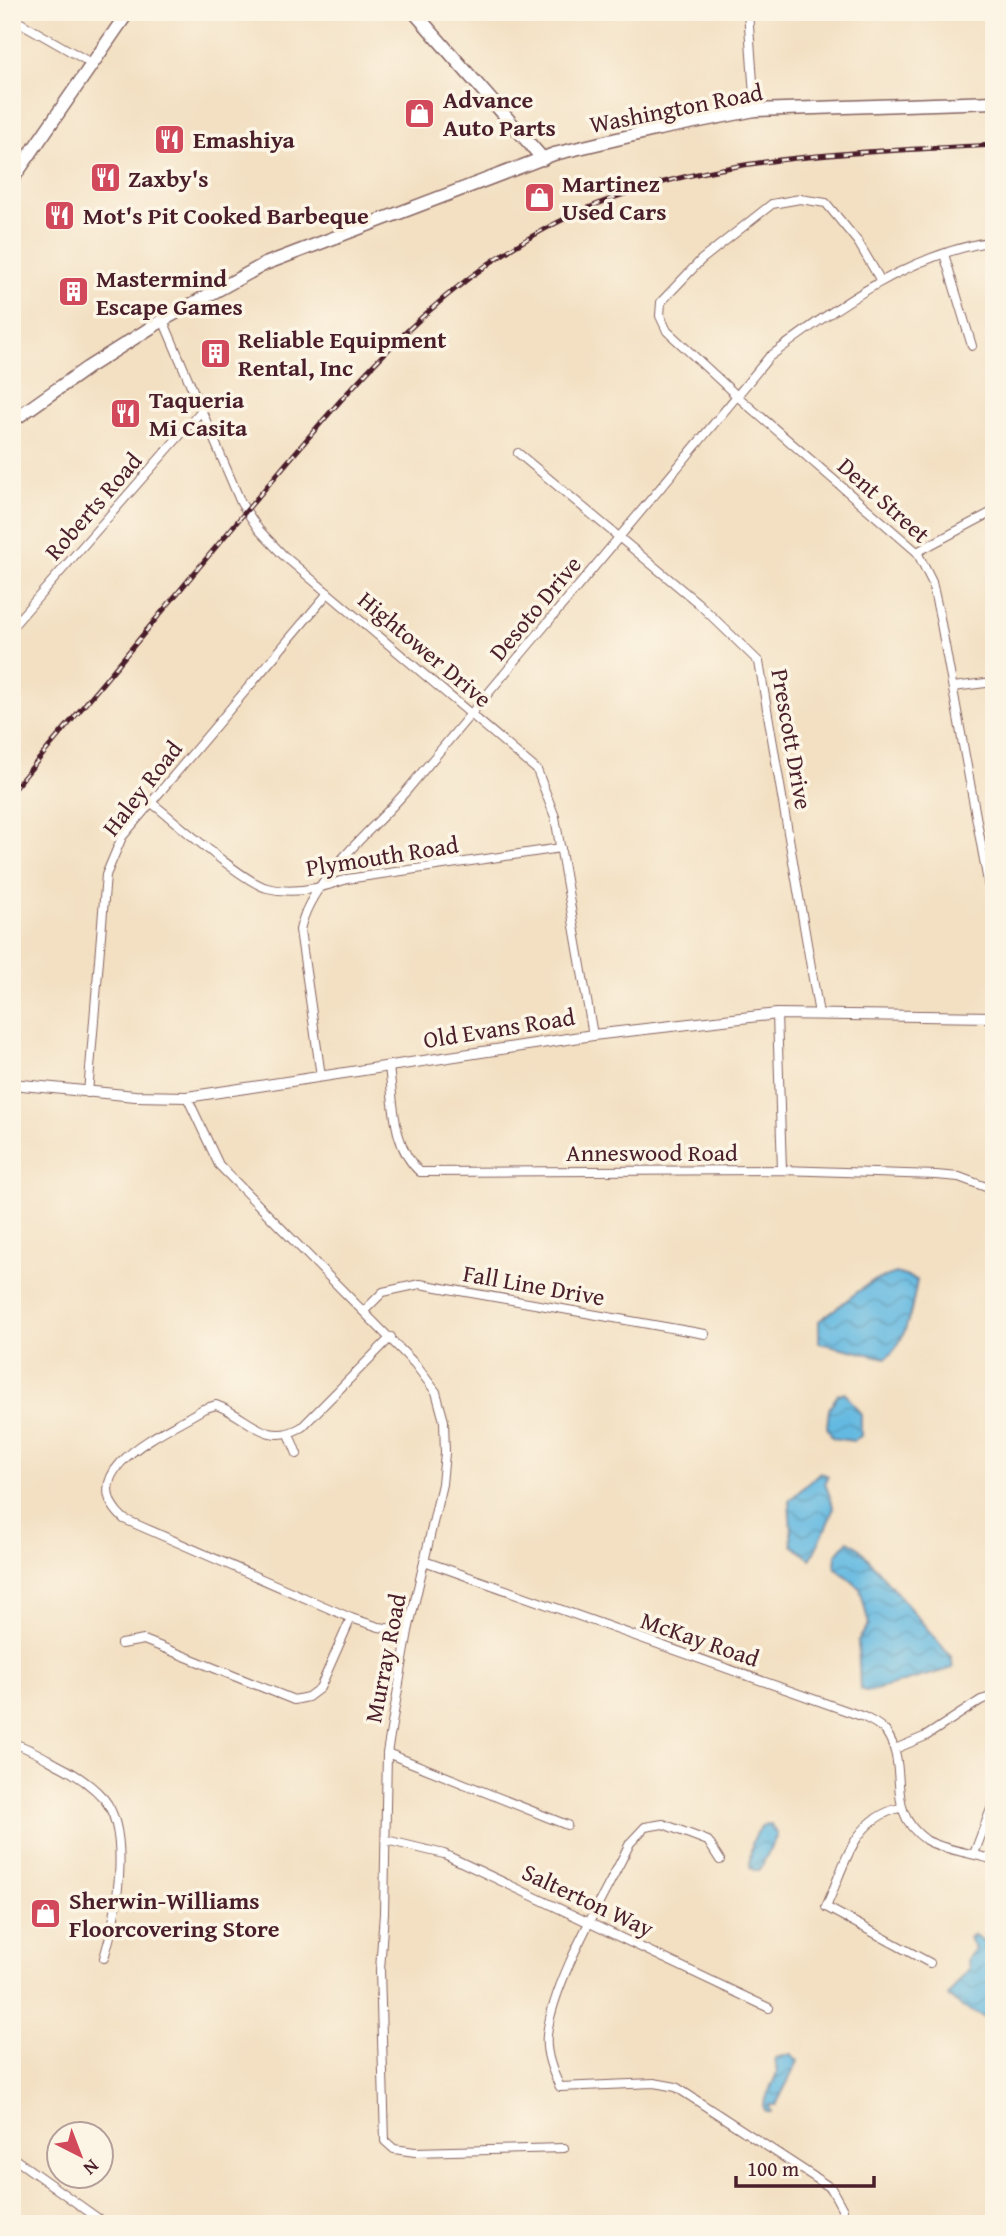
<svg xmlns="http://www.w3.org/2000/svg" width="1006" height="2236" viewBox="0 0 1006 2236" font-family="'Gentium Book Plus',serif">
<style>
.water{fill:url(#water-waves);stroke:#576c86;stroke-width:2}
.lines{fill:none;stroke-linecap:round;stroke-linejoin:round}
.minor-casing{stroke:#856360;stroke-width:10}
.tertiary-casing{stroke:#856360;stroke-width:12}
.secondary-casing{stroke:#856360;stroke-width:15}
.primary-casing{stroke:#856360;stroke-width:15}
.minor{stroke:#fff;stroke-width:8}
.tertiary{stroke:#fff;stroke-width:10}
.secondary{stroke:#fff;stroke-width:12}
.primary{stroke:#fff;stroke-width:12}
.rail-casing{stroke:#4a1f2b;stroke-width:5}
.rail{stroke:#fcf5e5;stroke-width:2.5;stroke-dasharray:8;stroke-linecap:butt}
.labels{text-anchor:middle;dominant-baseline:central;stroke-width:7;stroke-linejoin:round;paint-order:stroke}
.poi-label{font-size:24px;font-weight:bold;fill:#4a1f2b;stroke:#fcf5e5;text-anchor:start}
.street-label{font-size:24px;fill:#4a1f2b;stroke:#fcf5e5}
</style>
<defs>
<pattern id="water-waves" width="16" height="10" patternUnits="userSpaceOnUse" patternTransform="scale(1.75)"><rect width="16" height="10" fill="#64b9e1"/><path d="M0 5q4-4 8 0t8 0" fill="none" stroke="#5496b7"/></pattern>
</defs>
<rect width="100%" height="100%" fill="#fcf5e5"/>
<filter id="ink" filterUnits="userSpaceOnUse"><feTurbulence type="fractalNoise" baseFrequency=".0143" numOctaves="2"/><feDisplacementMap in="SourceGraphic" scale="14" xChannelSelector="R" yChannelSelector="G"/><feConvolveMatrix kernelMatrix="1 2 1 2 8 2 1 2 1" color-interpolation-filters="sRGB"/></filter>
<filter id="wash" filterUnits="userSpaceOnUse"><feTurbulence type="fractalNoise" baseFrequency=".00686" numOctaves="4" result="noise"/><feDisplacementMap in="SourceGraphic" scale="28" xChannelSelector="R" yChannelSelector="G"/><feGaussianBlur stdDeviation="1.57" result="paint"/><feColorMatrix in="noise" values="0 0 0 0 0 0 0 0 0 0 0 0 0 0 0 0 0 1.4 0 .05"/><feComposite in="paint" operator="in"/></filter>
<g filter="url(#wash)">
<rect width="100%" height="100%" fill="#f3e0c3"/>
<!-- water -->
<g class="water">
<path d="M 896,1273 L 917,1280 C 913,1304 906,1344 886,1358 L 819,1343 L 819,1321 L 871,1282 Z"/>
<path d="M 845,1393 L 861,1414 L 861,1436 L 853,1441 L 833,1438 L 827,1427 L 829,1409 L 838,1394 Z"/>
<path d="M 820,1472 L 828,1476 L 825,1482 C 827,1491 833,1501 833,1509 C 833,1513 813,1556 810,1559 L 792,1545 L 789,1501 Z"/>
<path d="M 848,1541 L 859,1548 L 951,1657 L 953,1668 L 868,1692 L 860,1689 L 858,1641 L 869,1624 L 860,1588 L 835,1567 L 836,1555 Z"/>
<path d="M 765,1824 L 771,1825 L 777,1835 L 760,1869 L 756,1871 L 750,1868 C 750,1851 751,1835 765,1824 Z"/>
<path d="M 973,1934 L 994,1948 L 994,2022 L 962,2007 L 948,1996 L 969,1968 L 967,1959 L 975,1949 L 969,1938 Z"/>
<path d="M 791,2054 L 798,2061 L 776,2105 L 769,2105 L 771,2112 L 766,2112 L 763,2106 L 777,2073 L 775,2058 Z"/>
</g>
</g>
<g filter="url(#ink)">
<g class="lines">
<defs>
<g id="minor">
<path d="M 748,12 L 755,110"/>
<path d="M 12,18 L 91,63"/>
<path d="M 944,254 L 972,346"/>
<path d="M 881,281 L 858,242 L 826,203 L 800,199 L 772,204 L 701,260 L 661,302 L 660,316 L 667,331 L 737,396 L 917,552 L 932,582 L 940,618 L 994,915"/>
<path d="M 163,320 L 241,503 L 259,530 L 283,555 L 537,770 L 555,817 L 593,1035"/>
<path d="M 518,453 L 698,603 L 759,662 L 819,1014"/>
<path d="M 917,552 L 994,511"/>
<path d="M 12,627 L 202,410"/>
<path d="M 953,687 L 994,682"/>
<path d="M 152,803 C 175,821 243,882 267,888 C 294,895 322,888 347,879 L 561,848"/>
<path d="M 777,1014 L 782,1170"/>
<path d="M 389,1067 C 394,1103 392,1147 420,1172 L 782,1170 L 936,1175 L 959,1177 L 994,1190"/>
<path d="M 321,1076 L 300,930 C 311,877 374,830 408,789 C 528,645 650,502 769,357 C 837,307 908,254 994,241"/>
<path d="M 88,1093 L 106,875 L 122,837 L 328,593"/>
<path d="M 187,1097 L 219,1165 L 415,1364 L 436,1392 L 444,1421 L 445,1453 L 442,1484 L 408,1631 L 387,1753 L 384,1913 L 380,1970 L 385,2141 L 394,2149 L 415,2152 L 564,2148"/>
<path d="M 364,1311 L 383,1292 L 420,1284 L 705,1334"/>
<path d="M 391,1337 L 302,1427 C 265,1448 250,1417 216,1405 L 203,1409 C 168,1431 70,1470 124,1519 L 351,1618 L 379,1627 L 408,1631"/>
<path d="M 289,1434 L 297,1454"/>
<path d="M 424,1561 L 864,1717 C 871,1721 881,1725 886,1732 C 911,1768 883,1810 926,1840 C 940,1849 976,1854 994,1860"/>
<path d="M 121,1644 L 144,1640 L 294,1700 L 308,1697 L 320,1688 L 351,1618"/>
<path d="M 12,1743 C 28,1747 42,1756 56,1764 C 72,1772 92,1785 104,1799 C 132,1833 116,1919 104,1958"/>
<path d="M 895,1749 L 926,1736 L 981,1700 L 994,1696"/>
<path d="M 387,1753 L 567,1825"/>
<path d="M 900,1808 C 852,1819 845,1866 826,1907 L 930,1963"/>
<path d="M 386,1840 L 444,1854 L 769,2008"/>
<path d="M 974,1854 L 994,1801"/>
<path d="M 720,1860 L 708,1841 L 663,1824 L 645,1827 L 630,1843 C 605,1895 553,1980 547,2035 C 545,2053 552,2071 560,2087 L 654,2083 L 676,2087 L 831,2188 L 843,2210"/>
<path d="M 12,2157 L 106,2224"/>
</g>
<path id="tertiary" d="M 12,1084 L 135,1096 L 187,1097 L 593,1035 L 777,1014 L 994,1017"/>
<g id="secondary">
<path d="M 414,12 L 543,159"/>
<path d="M 12,180 L 128,12"/>
</g>
<path id="primary" d="M 12,421 L 87,368 L 163,320 L 265,264 L 554,154 L 659,129 L 755,110 L 994,102"/>
</defs>
<!-- minor casing -->
<use href="#minor" class="minor-casing"/>
<!-- tertiary casing -->
<use href="#tertiary" class="tertiary-casing"/>
<!-- secondary casing -->
<use href="#secondary" class="secondary-casing"/>
<!-- primary casing -->
<use href="#primary" class="primary-casing"/>
<!-- minor -->
<use href="#minor" class="minor"/>
<!-- tertiary -->
<use href="#tertiary" class="tertiary"/>
<!-- secondary -->
<use href="#secondary" class="secondary"/>
<!-- primary -->
<use href="#primary" class="primary"/>
<defs>
<path id="rail" d="M 12,791 C 93,696 171,600 252,504 C 359,378 452,258 613,198 C 733,154 867,152 994,145"/>
</defs>
<!-- rail casing -->
<use href="#rail" class="rail-casing"/>
<!-- rail -->
<use href="#rail" class="rail"/>
</g>
</g>
<!-- icons -->
<defs>
<symbol id="shop-square" viewBox="-11 -11 22 22"><rect x="-9" y="-9" width="18" height="18" rx="4" fill="#d1495b" stroke="#fcf5e5"/><path d="M-5-2.5h2.3a2.7 3.5 0 0 1 5.4 0H5L5.5 6h-11ZM-1.5-2.5h3a1.5 2.3 0 0 0-3 0Z" fill="#fff"/></symbol>
<symbol id="restaurant-square" viewBox="-11 -11 22 22"><rect x="-9" y="-9" width="18" height="18" rx="4" fill="#d1495b" stroke="#fcf5e5"/><path d="M-5-6h1v4h1v-4h1v4h1v-4h1v5L-1.5 .5V6h-2V.5L-5-1ZM5-6V6H3V1.5H1.5Q1.5-4 5-6Z" fill="#fff"/></symbol>
<symbol id="building-square" viewBox="-11 -11 22 22"><rect x="-9" y="-9" width="18" height="18" rx="4" fill="#d1495b" stroke="#fcf5e5"/><path d="M-4-6H4V6H1V3H-1V6H-4ZM-2.5-4.3h1.7v1.8h-1.7ZM.8-4.3h1.7v1.8H.8ZM-2.5-1h1.7V.8h-1.7ZM.8-1h1.7V.8H.8Z" fill="#fff"/></symbol>
</defs>
<g fill-rule="evenodd">
<use href="#shop-square" x="402" y="96" width="35" height="35"/>
<use href="#restaurant-square" x="152" y="122" width="35" height="35"/>
<use href="#restaurant-square" x="88" y="160" width="35" height="35"/>
<use href="#shop-square" x="522" y="180" width="35" height="35"/>
<use href="#restaurant-square" x="42" y="198" width="35" height="35"/>
<use href="#building-square" x="56" y="274" width="35" height="35"/>
<use href="#building-square" x="198" y="336" width="35" height="35"/>
<use href="#restaurant-square" x="108" y="396" width="35" height="35"/>
<use href="#shop-square" x="28" y="1896" width="35" height="35"/>
</g>
<g class="labels">
<!-- poi labels -->
<g class="poi-label">
<text x="443" y="99">Advance<tspan x="443" dy="28">Auto Parts</tspan></text>
<text x="193" y="139">Emashiya</text>
<text x="128" y="178">Zaxby's</text>
<text x="562" y="183">Martinez<tspan x="562" dy="28">Used Cars</tspan></text>
<text x="83" y="215">Mot's Pit Cooked Barbeque</text>
<text x="96" y="278">Mastermind<tspan x="96" dy="28">Escape Games</tspan></text>
<text x="238" y="339">Reliable Equipment<tspan x="238" dy="28">Rental, Inc</tspan></text>
<text x="149" y="399">Taqueria<tspan x="149" dy="28">Mi Casita</tspan></text>
<text x="69" y="1900">Sherwin-Williams<tspan x="69" dy="28">Floorcovering Store</tspan></text>
</g>
<!-- street labels -->
<g class="street-label">
<text transform="translate(676 108) rotate(-11)">Washington Road</text>
<text transform="translate(884 500) rotate(42)">Dent Street</text>
<text transform="translate(93 506) rotate(-49)">Roberts Road</text>
<text transform="translate(535 608) rotate(-50)">Desoto Drive</text>
<text transform="translate(425 649) rotate(40)">Hightower Drive</text>
<text transform="translate(792 739) rotate(80)">Prescott Drive</text>
<text transform="translate(142 788) rotate(-52)">Haley Road</text>
<text transform="translate(382 856) rotate(-9)">Plymouth Road</text>
<text transform="translate(499 1028) rotate(-9)">Old Evans Road</text>
<text x="652" y="1152">Anneswood Road</text>
<text transform="translate(534 1285) rotate(10)">Fall Line Drive</text>
<text transform="translate(700 1639) rotate(19)">McKay Road</text>
<text transform="translate(385 1658) rotate(-79)">Murray Road</text>
<text transform="translate(588 1900) rotate(25)">Salterton Way</text>
</g>
</g>
<!-- margin -->
<rect width="1006" height="2236" fill="none" stroke="#fcf5e5" stroke-width="42"/>
<!-- north arrow -->
<g transform="translate(80 2155) rotate(138)"><circle r="33" fill="#fcf5e5" stroke="#b59f9b" stroke-width="2"/>
<path d="M0-5L12 26L0 18L-12 26Z" fill="#d1495b"/>
<text y="-10" font-size="19" font-weight="bold" text-anchor="middle" fill="#4a1f2b">N</text>
</g>
<!-- scale -->
<path d="M736 2176v10h138v-10" fill="none" stroke="#4a1f2b" stroke-width="3.5"/>
<text x="747" y="2176" font-size="21" fill="#4a1f2b" stroke="#fcf5e5" stroke-width="5" paint-order="stroke">100 m</text>
</svg>
